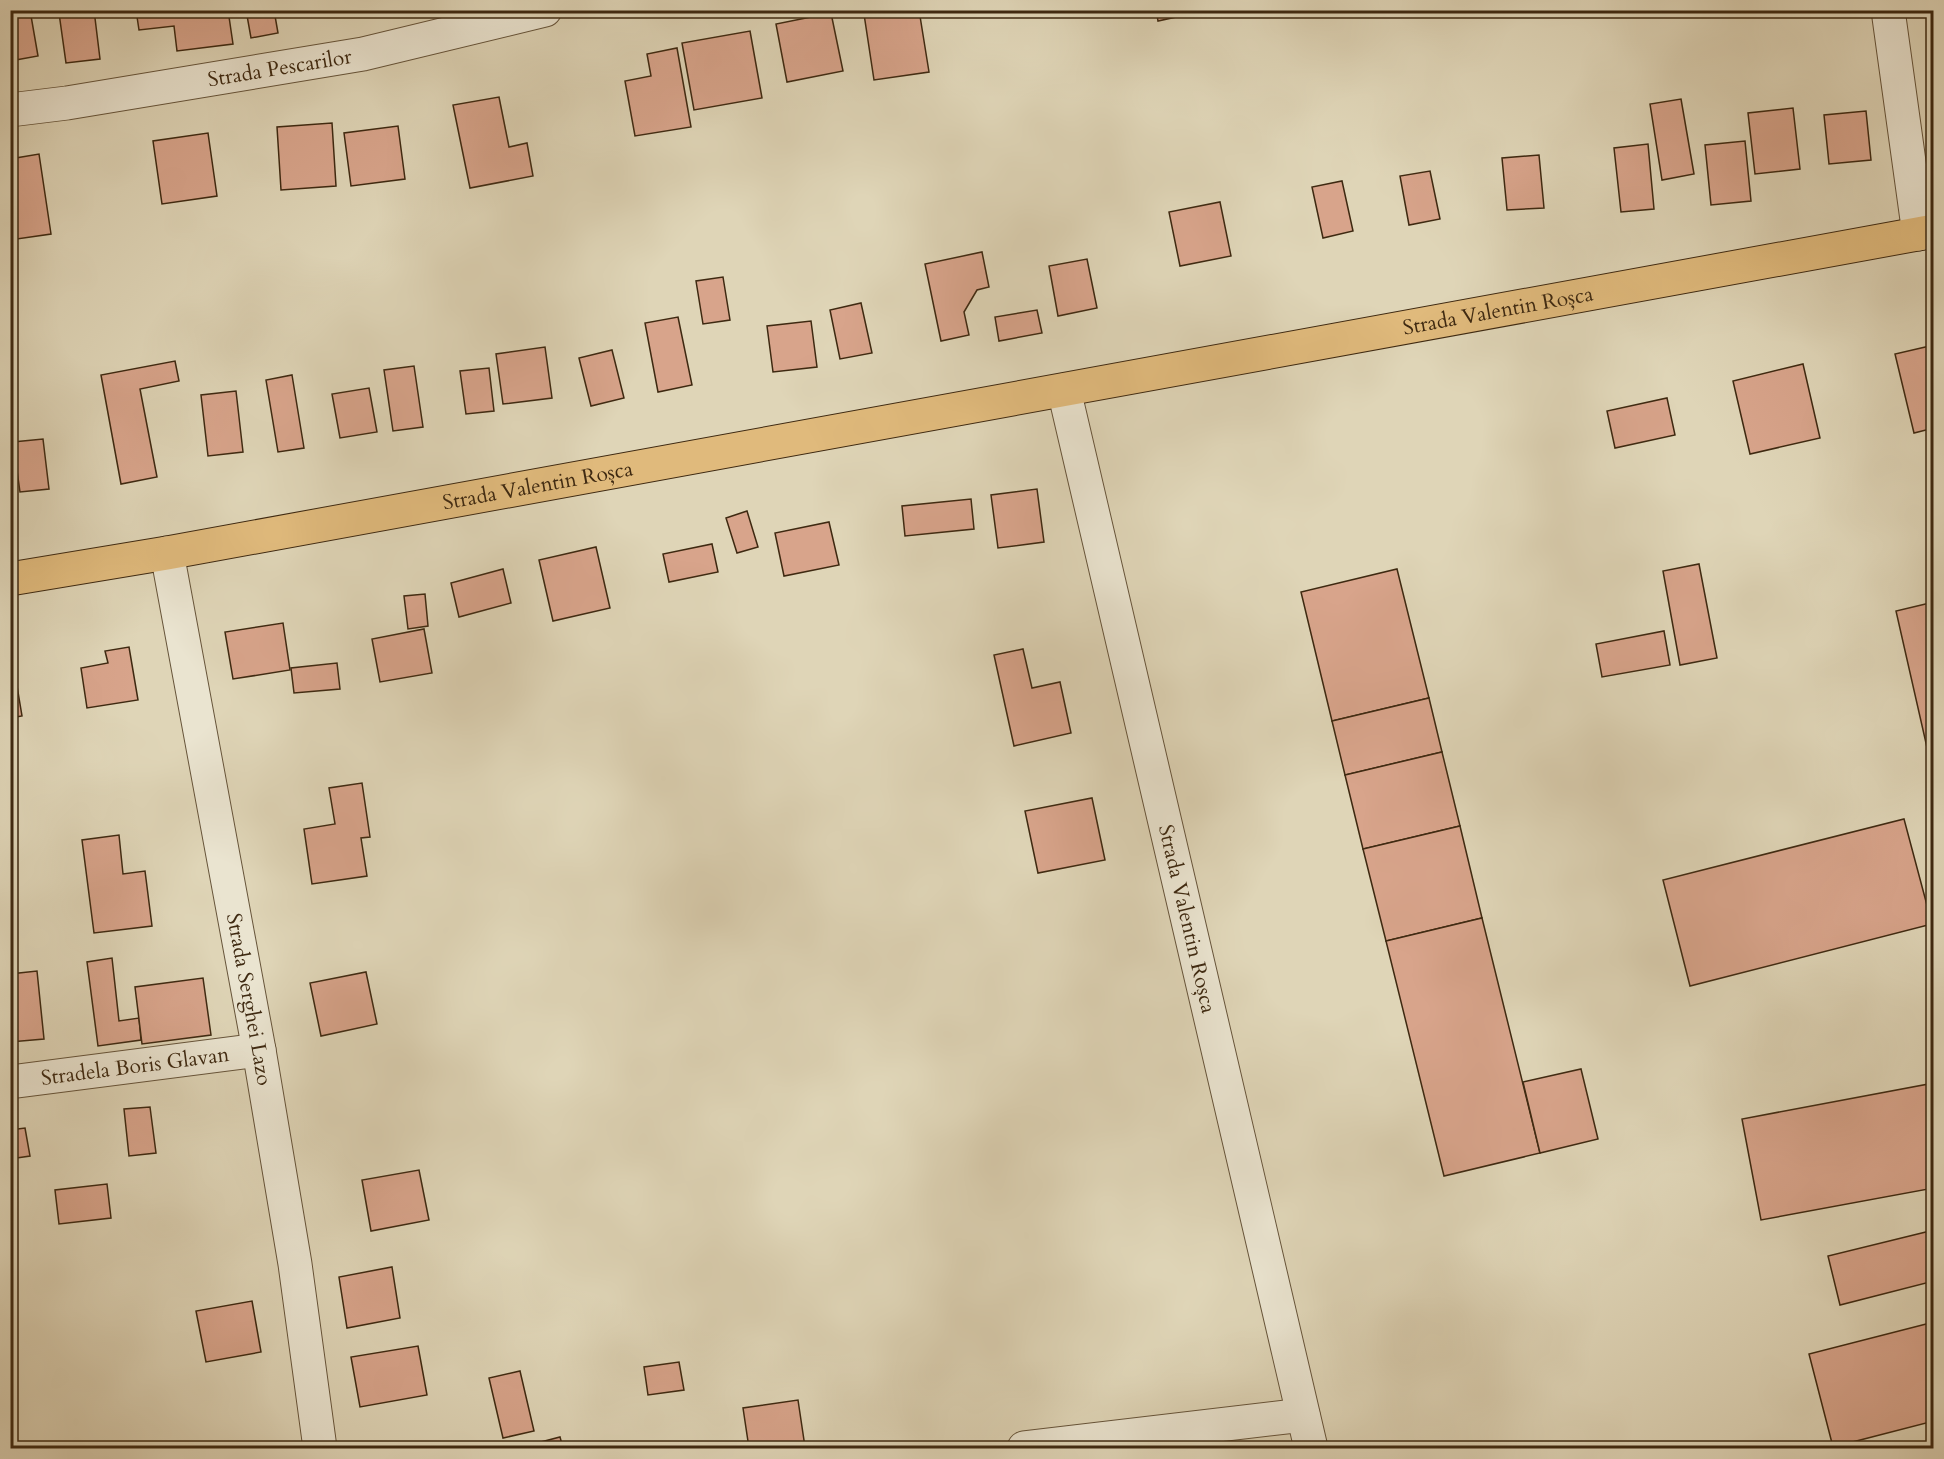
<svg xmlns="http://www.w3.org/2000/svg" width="1944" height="1459" viewBox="0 0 1944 1459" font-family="Cardo,serif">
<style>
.building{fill:#d8a48b;stroke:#3e2911;stroke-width:1.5}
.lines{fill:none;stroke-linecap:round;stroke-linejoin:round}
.minor-casing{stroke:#66543a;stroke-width:35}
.major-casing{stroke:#3e2911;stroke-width:35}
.minor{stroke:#eae4d0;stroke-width:33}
.major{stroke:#e0ba7c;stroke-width:33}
.labels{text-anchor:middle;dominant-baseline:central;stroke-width:4.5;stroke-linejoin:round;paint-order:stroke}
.street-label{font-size:21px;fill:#3e2911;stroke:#eae4d0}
</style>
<rect width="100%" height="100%" fill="#dfd5b7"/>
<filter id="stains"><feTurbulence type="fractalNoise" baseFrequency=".00333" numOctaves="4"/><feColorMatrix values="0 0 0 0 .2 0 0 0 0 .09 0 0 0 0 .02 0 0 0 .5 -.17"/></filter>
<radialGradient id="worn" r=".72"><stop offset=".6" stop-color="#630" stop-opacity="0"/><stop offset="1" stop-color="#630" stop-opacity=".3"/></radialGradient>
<!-- building -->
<g class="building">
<path d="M 10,10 L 30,10 L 38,56 L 10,61 Z"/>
<path d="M 75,10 L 94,10 L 100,59 L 66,63 L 59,13 Z"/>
<path d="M 136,10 L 228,10 L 233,44 L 177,51 L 174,26 L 139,30 Z"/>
<path d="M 246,10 L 274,10 L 278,33 L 251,38 Z"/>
<path d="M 889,10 L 919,10 L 929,72 L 874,80 L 864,14 Z"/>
<path d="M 1156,10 L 1208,10 L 1158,21 Z"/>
<path d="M 831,13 L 843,71 L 787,82 L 776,24 Z"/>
<path d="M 750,31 L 762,98 L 694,110 L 682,43 Z"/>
<path d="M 677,48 L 691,127 L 635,136 L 625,81 L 651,76 L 647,54 Z"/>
<path d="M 499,97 L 509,147 L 527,143 L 533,176 L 470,188 L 453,105 Z"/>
<path d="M 1681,99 L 1694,174 L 1662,180 L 1650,104 Z"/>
<path d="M 1793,108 L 1800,169 L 1755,174 L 1748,113 Z"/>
<path d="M 1866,111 L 1871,160 L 1829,164 L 1824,115 Z"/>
<path d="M 332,123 L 336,186 L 281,190 L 277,127 Z"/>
<path d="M 398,126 L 405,179 L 351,186 L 344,133 Z"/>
<path d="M 208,133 L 217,196 L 162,204 L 153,141 Z"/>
<path d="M 1745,141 L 1751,201 L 1711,205 L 1705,145 Z"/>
<path d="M 1648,144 L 1654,209 L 1621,212 L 1614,148 Z"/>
<path d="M 39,154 L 51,234 L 10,240 L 10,159 Z"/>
<path d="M 1539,155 L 1544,208 L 1507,210 L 1502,158 Z"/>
<path d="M 1430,171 L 1440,219 L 1409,225 L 1400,176 Z"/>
<path d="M 1342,181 L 1353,231 L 1323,238 L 1312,187 Z"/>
<path d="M 1220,202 L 1231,256 L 1180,266 L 1169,212 Z"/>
<path d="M 982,252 L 989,287 L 977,290 L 964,312 L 969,335 L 941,341 L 925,264 Z"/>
<path d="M 1087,259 L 1097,308 L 1058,316 L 1049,266 Z"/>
<path d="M 723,277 L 730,320 L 703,324 L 696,281 Z"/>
<path d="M 861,303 L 872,353 L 840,359 L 830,310 Z"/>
<path d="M 1037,310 L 1042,333 L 999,341 L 995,317 Z"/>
<path d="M 678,317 L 692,385 L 658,392 L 645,323 Z"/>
<path d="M 811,321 L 817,367 L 773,372 L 767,326 Z"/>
<path d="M 1934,345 L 1934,428 L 1914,433 L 1895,354 Z"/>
<path d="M 545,347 L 552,398 L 503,404 L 496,354 Z"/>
<path d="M 612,350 L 624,398 L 591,406 L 579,358 Z"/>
<path d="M 175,361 L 179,381 L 140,389 L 157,477 L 121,484 L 101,375 Z"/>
<path d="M 1803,364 L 1820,438 L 1750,454 L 1733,381 Z"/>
<path d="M 414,366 L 423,427 L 393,431 L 384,370 Z"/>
<path d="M 489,368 L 494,411 L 466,414 L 460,371 Z"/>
<path d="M 292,375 L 304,448 L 278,452 L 266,380 Z"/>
<path d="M 369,388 L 377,432 L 340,438 L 332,394 Z"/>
<path d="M 236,391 L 243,452 L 208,456 L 201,395 Z"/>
<path d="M 1667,398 L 1675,435 L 1615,448 L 1607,411 Z"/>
<path d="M 43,439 L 49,489 L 20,492 L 13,442 Z"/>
<path d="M 1037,489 L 1044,542 L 998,548 L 991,495 Z"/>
<path d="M 971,499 L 974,529 L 905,536 L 902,506 Z"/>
<path d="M 747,511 L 758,547 L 737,553 L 726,518 Z"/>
<path d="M 829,522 L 839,565 L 784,576 L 775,533 Z"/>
<path d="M 712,544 L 718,572 L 669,582 L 663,554 Z"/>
<path d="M 596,547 L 610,608 L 553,621 L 539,560 Z"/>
<path d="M 1699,564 L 1717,658 L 1680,665 L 1663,571 Z"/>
<path d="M 503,569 L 511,603 L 459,617 L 451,583 Z"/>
<path d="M 1397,569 L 1429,698 L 1332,721 L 1301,592 Z"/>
<path d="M 425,594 L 428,626 L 408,629 L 404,596 Z"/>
<path d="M 1934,602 L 1934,751 L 1928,752 L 1896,611 Z"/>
<path d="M 283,623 L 290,670 L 233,679 L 225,632 Z"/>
<path d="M 424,629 L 432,673 L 380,682 L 372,639 Z"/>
<path d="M 1664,631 L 1670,665 L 1602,677 L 1596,644 Z"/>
<path d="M 129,647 L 138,700 L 87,708 L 81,668 L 108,663 L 105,651 Z"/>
<path d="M 1023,649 L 1032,688 L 1060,682 L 1071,733 L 1014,746 L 994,655 Z"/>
<path d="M 337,663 L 340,689 L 294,693 L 291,668 Z"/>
<path d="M 17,686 L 22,716 L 10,718 L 10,687 Z"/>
<path d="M 1429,698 L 1442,752 L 1345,775 L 1332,721 Z"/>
<path d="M 1934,751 L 1934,776 L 1928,752 Z"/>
<path d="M 1442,752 L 1460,826 L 1363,849 L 1345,775 Z"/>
<path d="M 362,783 L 370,837 L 361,838 L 367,876 L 312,884 L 304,829 L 335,824 L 329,788 Z"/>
<path d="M 1092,798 L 1105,860 L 1038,873 L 1025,811 Z"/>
<path d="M 1904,819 L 1932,924 L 1690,986 L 1663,880 Z"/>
<path d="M 1460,826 L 1482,918 L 1386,941 L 1363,849 Z"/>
<path d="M 119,835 L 123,874 L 145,871 L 152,926 L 94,933 L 82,840 Z"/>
<path d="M 1482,918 L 1540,1153 L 1444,1176 L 1386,941 Z"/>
<path d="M 112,958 L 119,1021 L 139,1018 L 141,1040 L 98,1046 L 87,962 Z"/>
<path d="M 37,971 L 44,1039 L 10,1042 L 10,974 Z"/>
<path d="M 366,972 L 377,1024 L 321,1036 L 310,983 Z"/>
<path d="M 203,978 L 211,1035 L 142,1044 L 135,987 Z"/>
<path d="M 1581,1069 L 1598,1139 L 1540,1153 L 1523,1082 Z"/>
<path d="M 1934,1083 L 1934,1188 L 1761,1220 L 1742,1119 Z"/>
<path d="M 150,1107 L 156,1153 L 129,1156 L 124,1109 Z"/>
<path d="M 25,1128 L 30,1156 L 10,1159 L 10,1130 Z"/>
<path d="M 419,1170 L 429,1220 L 371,1231 L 362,1180 Z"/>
<path d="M 107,1184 L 111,1218 L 59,1224 L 55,1190 Z"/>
<path d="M 1934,1230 L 1934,1281 L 1840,1305 L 1828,1256 Z"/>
<path d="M 392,1267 L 400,1318 L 347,1328 L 339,1277 Z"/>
<path d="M 252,1301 L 261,1352 L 206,1362 L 196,1311 Z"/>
<path d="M 1934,1322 L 1934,1421 L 1833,1447 L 1809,1354 Z"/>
<path d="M 418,1346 L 427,1395 L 360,1407 L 351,1357 Z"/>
<path d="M 679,1362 L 684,1390 L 648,1395 L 644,1367 Z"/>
<path d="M 520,1371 L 534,1431 L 503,1438 L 489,1378 Z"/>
<path d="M 798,1400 L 805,1447 L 749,1448 L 743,1408 Z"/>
<path d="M 560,1437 L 563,1448 L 518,1448 Z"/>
</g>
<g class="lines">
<defs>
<g id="minor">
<path d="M 1888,10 L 1919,234"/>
<path id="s1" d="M 10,110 L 67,103 L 363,54 L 545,10"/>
<path id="s2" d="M 1064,390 L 1311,1448"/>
<path id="s3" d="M 167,553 L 259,1050 L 295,1264 L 320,1448"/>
<path id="s4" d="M 10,1082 L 259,1050"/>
<path d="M 1024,1448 L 1303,1415"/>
</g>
<g id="major">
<path id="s5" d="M 10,579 L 167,553 L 1934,231"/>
</g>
</defs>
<!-- minor casing -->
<use href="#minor" class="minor-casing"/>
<!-- major casing -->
<use href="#major" class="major-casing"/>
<!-- minor -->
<use href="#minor" class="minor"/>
<!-- major -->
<use href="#major" class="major"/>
</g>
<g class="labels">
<!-- street labels -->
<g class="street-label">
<text stroke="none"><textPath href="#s1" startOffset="273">Strada Pescarilor</textPath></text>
<text stroke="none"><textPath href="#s5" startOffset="1512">Strada Valentin Roșca</textPath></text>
<text stroke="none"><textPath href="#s5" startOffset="536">Strada Valentin Roșca</textPath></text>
<text stroke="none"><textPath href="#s2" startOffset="543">Strada Valentin Roșca</textPath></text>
<text stroke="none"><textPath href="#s3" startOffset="454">Strada Serghei Lazo</textPath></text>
<text stroke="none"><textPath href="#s4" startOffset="126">Stradela Boris Glavan</textPath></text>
</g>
</g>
<!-- margin -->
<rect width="1944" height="1459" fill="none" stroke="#dfd5b7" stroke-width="36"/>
<rect x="12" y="12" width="1920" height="1435" fill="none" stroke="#3e2911" stroke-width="3"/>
<rect x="18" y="18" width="1908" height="1423" fill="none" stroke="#3e2911" stroke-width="1.5"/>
<rect width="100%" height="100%" filter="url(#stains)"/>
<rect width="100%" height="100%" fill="url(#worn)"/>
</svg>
